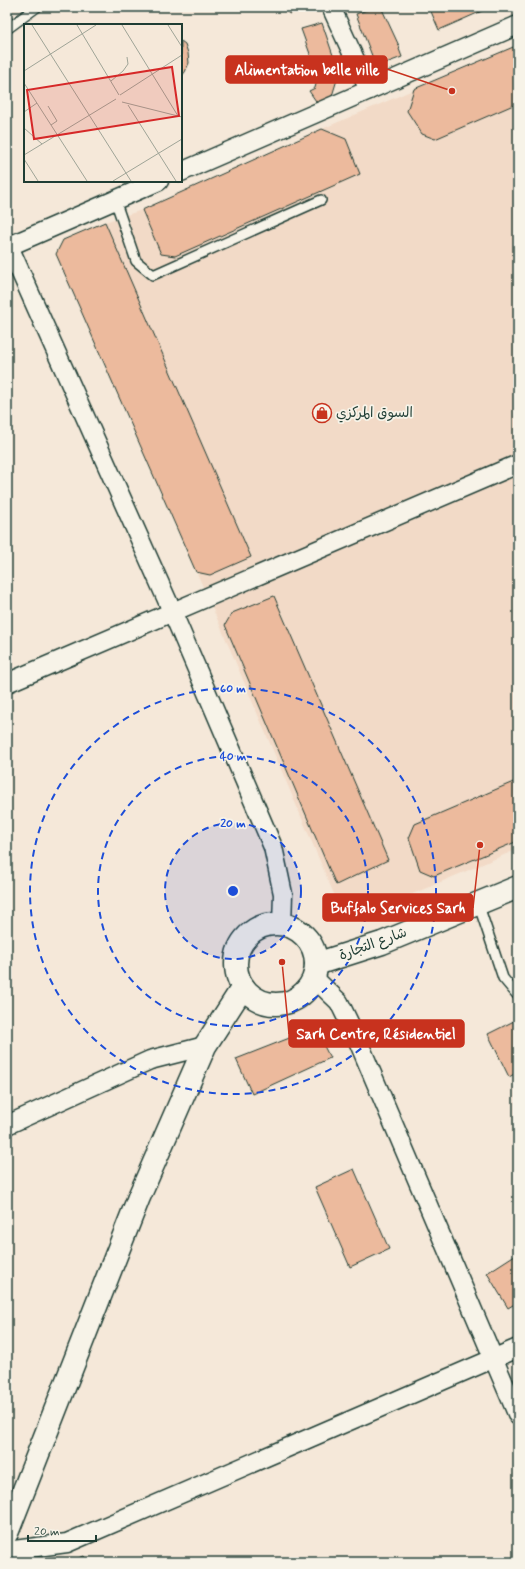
<svg xmlns="http://www.w3.org/2000/svg" width="525" height="1569" viewBox="0 0 525 1569" font-family="Mynerve,'Playpen Sans Arabic',sans-serif">
<style>
.built{fill:#f2dac7}
.building{fill:#ecba9d;stroke:#1f3d34}
.lines{fill:none;stroke-linecap:round;stroke-linejoin:round}
.lane-casing{stroke:#1f3d34;stroke-width:12}
.street-casing{stroke:#1f3d34;stroke-width:21}
.secondary-casing{stroke:#1f3d34;stroke-width:25}
.lane{stroke:#f7f3e8;stroke-width:9}
.street{stroke:#f7f3e8;stroke-width:18}
.secondary{stroke:#f7f3e8;stroke-width:22}
.ring{fill:none;stroke:#1d4ed8;stroke-width:2;stroke-dasharray:7 5}
.labels{text-anchor:middle;dominant-baseline:central;stroke-width:3.5;stroke-linejoin:round;paint-order:stroke}
.poi-label{font-size:14px;fill:#1f3d34;stroke:#f7f3e8;text-anchor:start}
.street-label{font-size:14px;fill:#1f3d34;stroke:#f7f3e8}
.inset-road{fill:none;stroke:#9fa497;stroke-width:1}
.view{fill:#d62828;fill-opacity:0.15;stroke:#d62828;stroke-width:2}
.inset-edge{fill:none;stroke:#1f3d34;stroke-width:2}
.centre{fill:#1d4ed8;stroke:#f7f3e8;stroke-width:2}
.ring-label{font-size:12px;text-anchor:middle;font-weight:bold;fill:#1d4ed8;stroke:#f7f3e8;stroke-width:3.5;stroke-linejoin:round;paint-order:stroke}
.leader{fill:none;stroke:#c8321e;stroke-width:1.5}
.callout-dot{fill:#c8321e;stroke:#f7f3e8;stroke-width:1.5}
.callout{fill:#c8321e;stroke:#c8321e;stroke-width:1.5}
.callout-label{font-size:15px;text-anchor:middle;font-weight:bold;fill:#fff}
</style>
<rect width="100%" height="100%" fill="#f5e8d9"/>
<filter id="ink" filterUnits="userSpaceOnUse"><feTurbulence type="fractalNoise" baseFrequency=".025" numOctaves="2"/><feDisplacementMap in="SourceGraphic" scale="8" xChannelSelector="R" yChannelSelector="G"/><feConvolveMatrix kernelMatrix="1 2 1 2 8 2 1 2 1" color-interpolation-filters="sRGB"/></filter>
<g filter="url(#ink)">
<!-- built -->
<path class="built" d="M 518,45 L 518,849 L 361,916 L 339,906 L 219,623 L 56,254 L 63,240 L 105,222 L 142,210 L 322,129 Z"/>
<!-- building -->
<g class="building">
<path d="M 286,7 L 304,7 L 289,14 Z"/>
<path d="M 375,7 L 381,7 L 400,48 L 399,49 L 402,57 L 386,63 L 374,61 L 356,14 Z"/>
<path d="M 429,7 L 491,7 L 439,30 Z"/>
<path d="M 322,23 L 339,73 L 332,96 L 318,104 L 309,91 L 315,88 L 318,76 L 301,29 Z"/>
<path d="M 181,41 L 185,44 L 188,53 L 189,63 L 185,72 L 181,77 Z"/>
<path d="M 518,45 L 518,103 L 435,139 L 422,134 L 407,111 L 414,89 Z"/>
<path d="M 322,129 L 346,139 L 360,174 L 175,256 L 161,254 L 142,210 Z"/>
<path d="M 105,222 L 251,557 L 210,575 L 196,572 L 56,254 L 63,240 Z"/>
<path d="M 274,596 L 388,860 L 336,885 L 225,625 L 232,613 Z"/>
<path d="M 518,780 L 518,841 L 434,876 L 420,870 L 409,838 L 415,824 Z"/>
<path d="M 518,1019 L 518,1072 L 509,1077 L 488,1034 Z"/>
<path d="M 315,1028 L 330,1058 L 252,1094 L 236,1059 Z"/>
<path d="M 354,1169 L 389,1249 L 350,1267 L 315,1187 Z"/>
<path d="M 518,1253 L 518,1302 L 508,1308 L 487,1273 Z"/>
<path d="M 84,1556 L 87,1562 L 70,1562 Z"/>
</g>
<g class="lines">
<defs>
<g id="lane">
<path d="M 7,29 L 37,7"/>
<path d="M 115,200 L 136,261 L 153,275 L 321,200"/>
<path d="M 478,903 L 503,978 L 518,996"/>
</g>
<g id="street">
<path d="M 331,7 L 369,90"/>
<path d="M 181,172 L 518,25"/>
<path d="M 7,242 L 172,611 L 273,847 L 283,894 L 282,924"/>
<path d="M 7,247 L 159,181"/>
<path d="M 7,683 L 518,464"/>
<path d="M 314,978 L 339,1002 L 358,1041 L 518,1416"/>
<path d="M 7,1125 L 150,1060 L 205,1046"/>
<path d="M 7,1551 L 67,1543 L 518,1348"/>
</g>
<g id="secondary">
<circle cx="276" cy="964" r="40"/>
<path d="M 316,964 L 382,943 L 518,887"/>
<path d="M 7,1533 L 139,1197 L 205,1046 L 243,987"/>
</g>
</defs>
<!-- lane casing -->
<use href="#lane" class="lane-casing"/>
<!-- street casing -->
<use href="#street" class="street-casing"/>
<!-- secondary casing -->
<use href="#secondary" class="secondary-casing"/>
<!-- lane -->
<use href="#lane" class="lane"/>
<!-- street -->
<use href="#street" class="street"/>
<!-- secondary -->
<use href="#secondary" class="secondary"/>
</g>
</g>
<!-- distance rings -->
<circle cx="233" cy="891" r="68" fill="#1d4ed8" fill-opacity=".12"/>
<g class="ring">
<circle cx="233" cy="891" r="68"/>
<circle cx="233" cy="891" r="135"/>
<circle cx="233" cy="891" r="203"/>
</g>
<!-- icons -->
<defs>
<symbol id="shop-ring" viewBox="-11 -11 22 22"><circle r="9.5" fill="#f7f3e8" stroke="#c8321e" stroke-width="1.5"/><path d="M-5-2.5h2.3a2.7 3.5 0 0 1 5.4 0H5L5.5 6h-11ZM-1.5-2.5h3a1.5 2.3 0 0 0-3 0Z" fill="#c8321e"/></symbol>
</defs>
<g fill-rule="evenodd">
<use href="#shop-ring" x="311" y="402" width="22" height="22"/>
</g>
<g class="labels">
<!-- poi labels -->
<g class="poi-label">
<text x="336" y="413">السوق المركزي</text>
</g>
<!-- street labels -->
<g class="street-label">
<text transform="translate(373 944) rotate(-20)">شارع التجارة</text>
</g>
</g>
<!-- overview -->
<g transform="translate(24 24)">
<rect width="158" height="158" fill="#f5e8d9"/>
<path class="inset-road" d="M 8,1 L 107,157M 53,1 L 95,71M 98,1 L 154,92M 144,1 L 158,23M 0,47 L 72,1M 87,57 L 99,47 L 104,40 L 103,33M 0,59 L 63,157M 96,71 L 158,31M 98,78 L 158,93M 104,81 L 152,157M 24,82 L 33,97 L 27,101M 0,88 L 13,79M 0,104 L 18,120M 0,131 L 92,75M 0,135 L 14,157M 89,157 L 158,115"/>
<path class="view" d="M 148,43 L 155,92 L 10,115 L 3,66 Z"/>
<rect width="158" height="158" class="inset-edge"/>
</g>
<circle cx="233" cy="891" r="6" class="centre"/>
<g class="ring-label">
<text x="233" y="692">60 m</text>
<text x="233" y="760">40 m</text>
<text x="233" y="827">20 m</text>
</g>
<!-- callouts -->
<path class="leader" d="M452 91L387 69M480 845L473 908M282 962L289 1034"/>
<g class="callout-dot">
<circle cx="452" cy="91" r="4"/>
<circle cx="480" cy="845" r="4"/>
<circle cx="282" cy="962" r="4"/>
</g>
<g class="callout">
<rect x="226" y="56" width="161" height="27" rx="4"/>
<rect x="323" y="894" width="150" height="27" rx="4"/>
<rect x="289" y="1020" width="175" height="27" rx="4"/>
</g>
<g class="callout-label">
<text x="307" y="75">Alimentation belle ville</text>
<text x="398" y="913">Buffalo Services Sarh</text>
<text x="376" y="1039">Sarh Centre, Résidentiel</text>
</g>
<!-- margin -->
<rect width="525" height="1569" fill="none" stroke="#f7f3e8" stroke-width="24"/>
<rect x="12" y="12" width="501" height="1545" fill="none" stroke="#1f3d34" stroke-width="1.5" filter="url(#ink)"/>
<!-- scale -->
<path d="M28 1535v6h68v-6" fill="none" stroke="#1f3d34" stroke-width="2"/>
<text x="34" y="1535" font-size="12" fill="#1f3d34" stroke="#f7f3e8" stroke-width="3" paint-order="stroke">20 m</text>
</svg>
